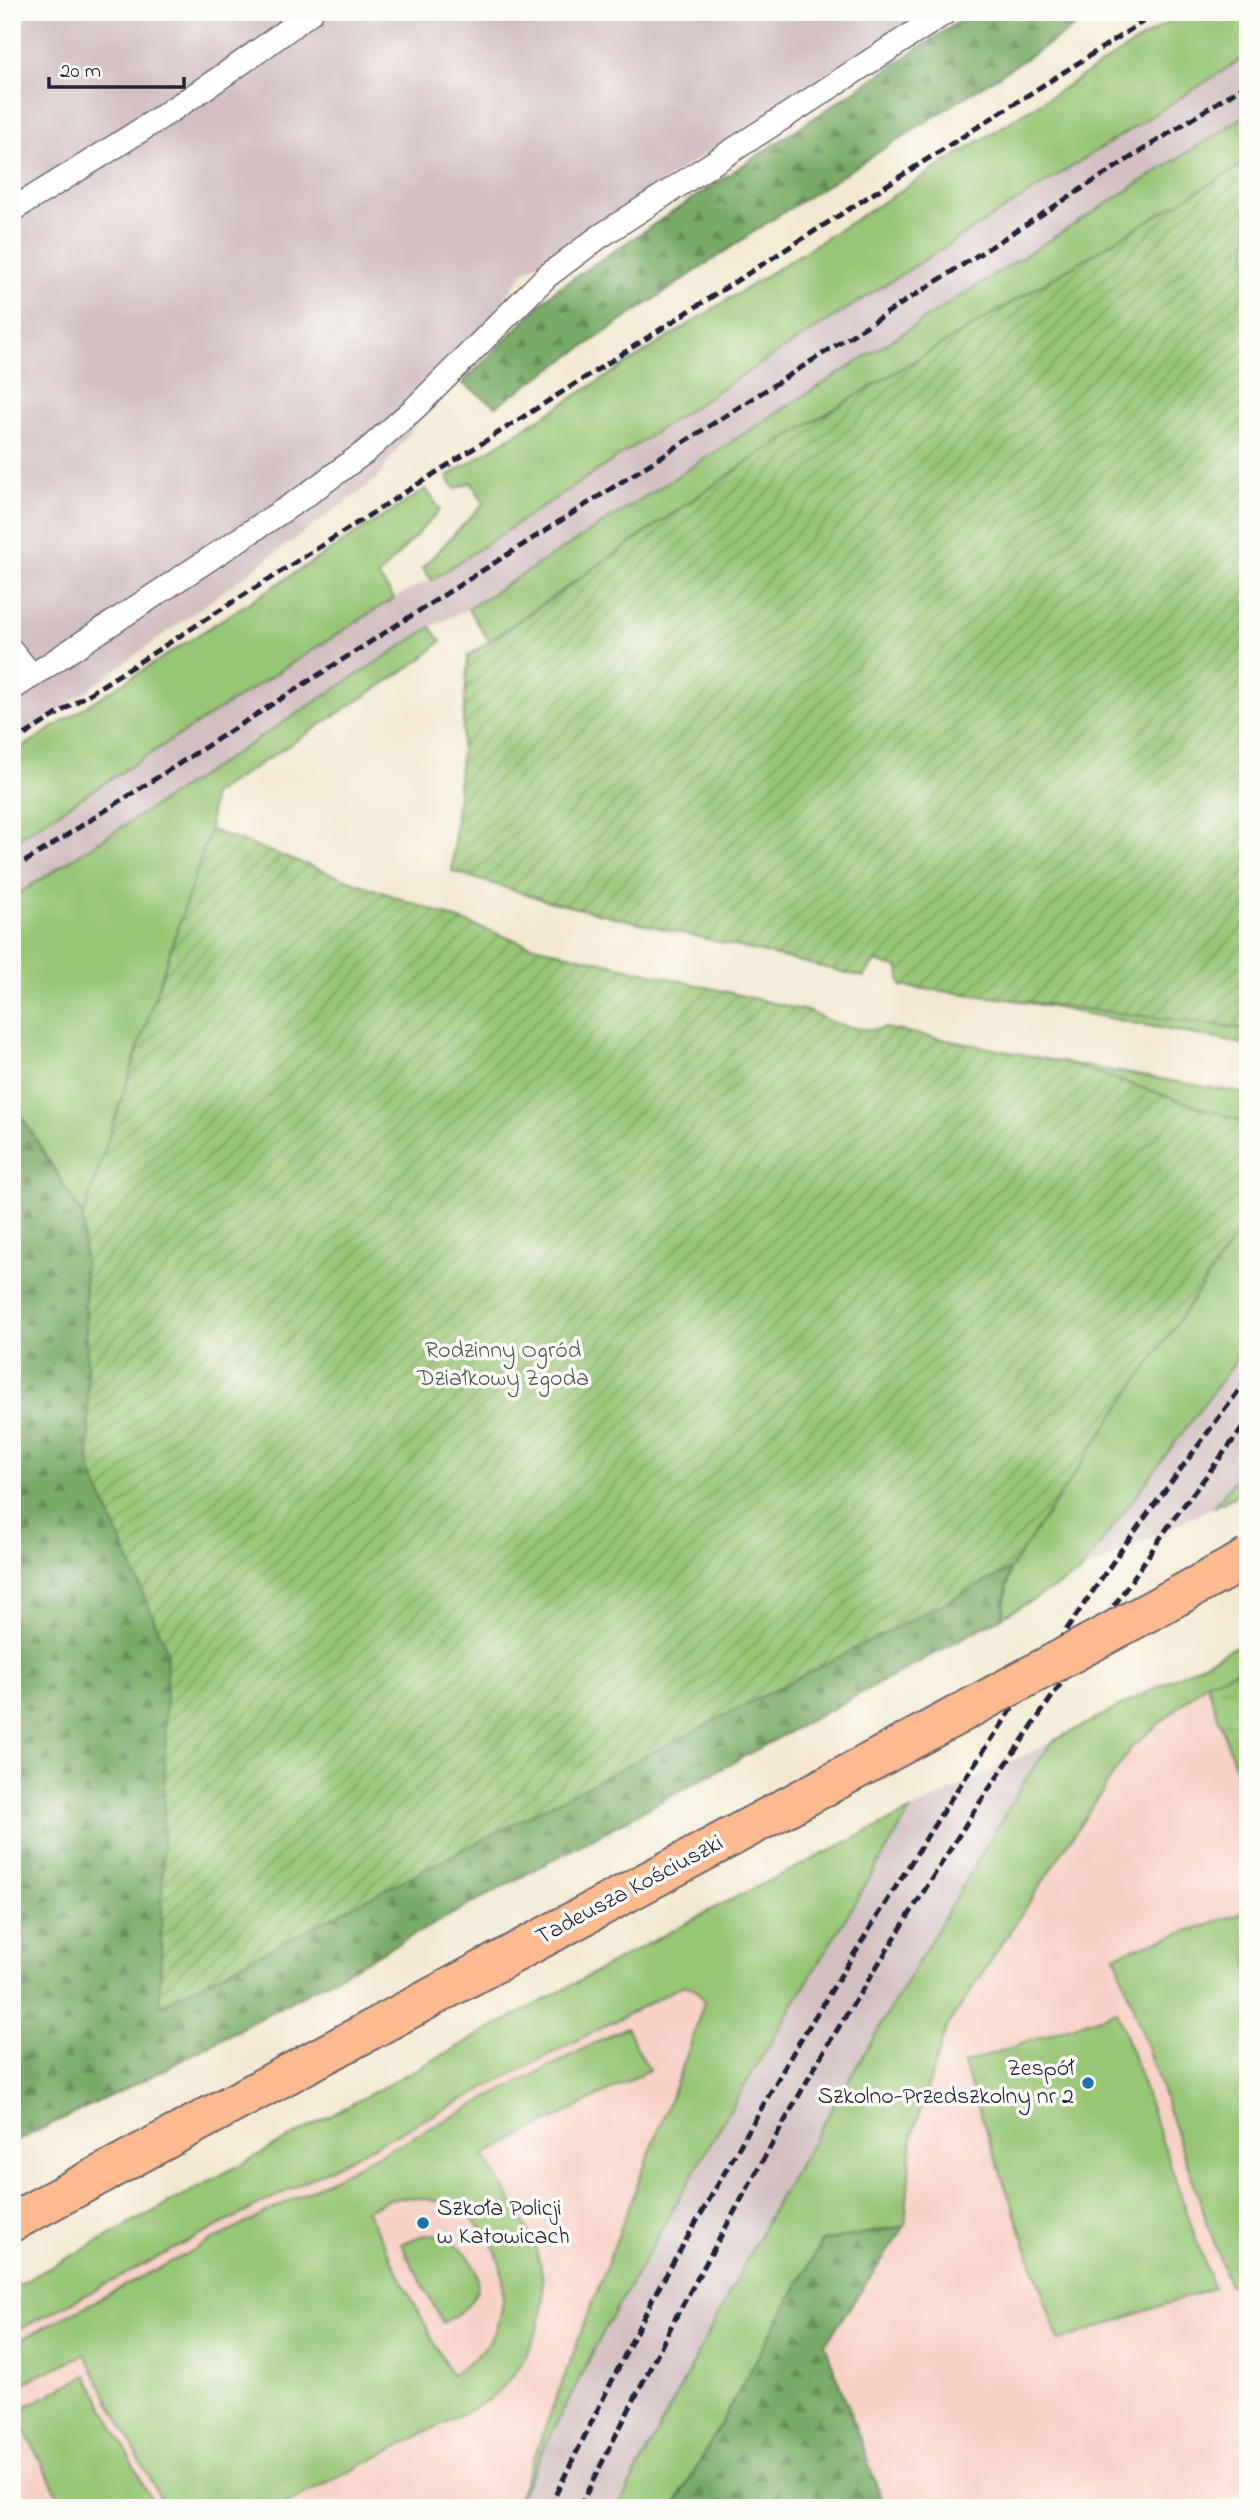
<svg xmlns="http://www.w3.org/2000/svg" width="1260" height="2520" viewBox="0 0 1260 2520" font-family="'Indie Flower',sans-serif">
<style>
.built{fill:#f7d1c6}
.industrial{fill:#d2bfbf}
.grass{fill:#97c674;stroke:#5c7458;stroke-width:2;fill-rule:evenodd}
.forest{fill:url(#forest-firs);stroke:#4e6650;stroke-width:2}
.park{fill:url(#park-tufts);stroke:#5c7458;stroke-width:2}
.garden{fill:url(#garden-furrows);stroke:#5c7458;stroke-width:2}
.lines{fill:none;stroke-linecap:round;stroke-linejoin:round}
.service-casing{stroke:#6b6870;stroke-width:26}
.primary-casing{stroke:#6b6870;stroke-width:42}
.service{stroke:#fff;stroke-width:23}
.primary{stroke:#fcba8e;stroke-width:38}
.rail{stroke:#22223b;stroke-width:5;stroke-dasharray:10 5;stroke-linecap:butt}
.primary-bridge-casing{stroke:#6b6870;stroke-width:42;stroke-linecap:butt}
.primary-bridge{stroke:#fcba8e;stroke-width:38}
.poi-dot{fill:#1f6fb2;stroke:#fdfcf7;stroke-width:2.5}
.labels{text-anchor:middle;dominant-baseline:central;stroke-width:7;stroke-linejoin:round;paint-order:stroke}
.park-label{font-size:24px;fill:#4b5b4f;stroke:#fdfcf7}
.street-label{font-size:24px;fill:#22223b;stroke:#fdfcf7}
.poi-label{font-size:24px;fill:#22223b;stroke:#fdfcf7;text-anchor:end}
</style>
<defs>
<pattern id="forest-firs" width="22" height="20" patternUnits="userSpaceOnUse" patternTransform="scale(1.75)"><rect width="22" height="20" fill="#79ab66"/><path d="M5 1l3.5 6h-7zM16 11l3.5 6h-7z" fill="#638b55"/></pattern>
<pattern id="park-tufts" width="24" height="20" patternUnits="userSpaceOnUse" patternTransform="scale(1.75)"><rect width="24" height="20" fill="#97c674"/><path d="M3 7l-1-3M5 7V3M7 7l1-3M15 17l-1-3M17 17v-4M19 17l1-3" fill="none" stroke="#7ba060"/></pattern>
<pattern id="garden-furrows" width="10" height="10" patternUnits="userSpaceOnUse" patternTransform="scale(1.75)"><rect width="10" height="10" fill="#97c674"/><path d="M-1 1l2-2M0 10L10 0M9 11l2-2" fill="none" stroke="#7ba060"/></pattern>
</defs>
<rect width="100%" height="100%" fill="#fdfcf7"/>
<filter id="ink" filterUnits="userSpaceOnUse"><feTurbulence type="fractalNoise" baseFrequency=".0143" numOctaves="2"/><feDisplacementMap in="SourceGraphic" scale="14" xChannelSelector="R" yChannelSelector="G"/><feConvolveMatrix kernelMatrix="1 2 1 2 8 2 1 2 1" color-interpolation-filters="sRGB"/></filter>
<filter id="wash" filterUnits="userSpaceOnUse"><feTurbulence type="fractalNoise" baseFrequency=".00686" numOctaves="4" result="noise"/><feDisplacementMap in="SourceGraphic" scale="28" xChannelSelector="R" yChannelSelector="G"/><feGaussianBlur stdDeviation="1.57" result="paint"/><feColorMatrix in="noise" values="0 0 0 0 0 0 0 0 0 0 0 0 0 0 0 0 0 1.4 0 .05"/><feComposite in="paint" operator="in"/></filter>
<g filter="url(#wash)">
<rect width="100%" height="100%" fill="#f3e9d1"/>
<!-- built -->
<g class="built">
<path d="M 1248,1666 L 1248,2491 L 1201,2508 L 885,2508 L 825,2344 L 905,2226 L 912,2137 L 946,2029 L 1130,1749 L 1206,1683 Z"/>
<path d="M 684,1985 L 696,1989 L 704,2002 L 689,2049 L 514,2508 L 12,2508 L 12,2333 Z"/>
</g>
<!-- industrial -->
<g class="industrial">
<path d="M 12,12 L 922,12 L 523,273 L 376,480 L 12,745 Z"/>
<path d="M 1248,55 L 1248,114 L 468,609 L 431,627 L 12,898 L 12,842 L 394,598 L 432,579 L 730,383 Z"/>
<path d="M 1248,1344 L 1248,1463 L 1213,1507 L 1078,1574 Z"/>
<path d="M 1053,1741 L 1025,1780 L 773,2209 L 618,2508 L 514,2508 L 600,2338 L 721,2125 L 910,1811 Z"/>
</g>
<!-- grass -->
<g class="grass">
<path d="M 1184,12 L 1248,12 L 1248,55 L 730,383 L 432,580 L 422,568 L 484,503 L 471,482 L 455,489 L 447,477 Z"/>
<path d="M 1248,114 L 1248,161 L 756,456 L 489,641 L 468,609 Z"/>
<path d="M 426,489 L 440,510 L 378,576 L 394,598 L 12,842 L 12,754 Z"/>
<path d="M 431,627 L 441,641 L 422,659 L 212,795 L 210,830 L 83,1216 L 12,1101 L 12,898 Z"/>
<path d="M 1009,999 L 1248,1029 L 1248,1045 Z"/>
<path d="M 1067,1063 L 1248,1094 L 1248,1123 Z"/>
<path d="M 1248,1218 L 1248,1344 L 1078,1574 L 1002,1617 L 1010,1569 Z"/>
<path d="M 1248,1463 L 1248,1490 L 1213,1507 Z"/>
<path d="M 1248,1640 L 1248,1666 L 1206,1683 L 1130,1749 L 946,2029 L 912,2137 L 905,2226 L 822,2241 L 674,2508 L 618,2508 L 773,2209 L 1025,1780 L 1053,1741 Z"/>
<path d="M 910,1811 L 721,2125 L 600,2338 L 516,2504 L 689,2049 L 704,2002 L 696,1989 L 684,1985 L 12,2333 L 12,2288 L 714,1908 Z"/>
<path d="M 1248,1911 L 1248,2279 L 1229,2285 L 1115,1955 Z"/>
<path d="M 1117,2011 L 1213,2288 L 1059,2341 L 963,2064 Z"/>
<path d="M 626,2027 L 649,2070 L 484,2155 C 499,2183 520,2210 532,2240 C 558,2298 536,2360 489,2400 L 279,2508 L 165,2508 L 85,2354 L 23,2383 L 12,2394 L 12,2344 ZM 410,2197 C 424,2199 439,2200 452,2206 C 505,2230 520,2303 484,2348 C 475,2359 463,2367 451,2375 L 366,2210 L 388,2200 Z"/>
<path d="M 436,2234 C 464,2243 491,2273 470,2303 C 463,2312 452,2317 443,2323 L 401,2244 L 421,2236 Z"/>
<path d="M 87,2375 L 154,2505 L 149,2508 L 65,2508 L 15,2412 Z"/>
</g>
<!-- forest -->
<g class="forest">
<path d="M 973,12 L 1099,12 L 767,223 L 496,406 L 462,383 L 554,291 Z"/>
<path d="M 12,1101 L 83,1216 L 90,1469 L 167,1649 L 161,2004 L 1010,1569 L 1002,1617 L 162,2071 L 12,2143 Z"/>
<path d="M 905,2226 L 825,2344 L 885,2508 L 674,2508 L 822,2241 Z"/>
</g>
<!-- park -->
<path class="park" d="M 1248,1666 L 1248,1802 L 1206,1683 Z"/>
<!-- garden -->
<g class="garden">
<path d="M 1248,161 L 1248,1029 L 901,986 L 899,968 L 875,961 L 864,977 L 548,901 L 452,871 L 468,656 L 756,456 Z"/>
<path d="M 210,830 L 526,944 L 811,1012 C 833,1025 860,1032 885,1028 L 1067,1063 L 1248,1123 L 1248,1218 L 1010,1569 L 160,2005 L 167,1649 L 90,1469 L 83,1216 Z"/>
</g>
</g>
<g filter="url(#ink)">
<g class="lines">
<defs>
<g id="service">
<path d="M 12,210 C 114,148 217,84 311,12"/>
<path d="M 12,651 L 32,676"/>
<path d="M 12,689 L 305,496 L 365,452 L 416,407 L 547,276 L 599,237 L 946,12"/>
</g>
<path id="primary" d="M 12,2222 L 839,1779"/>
</defs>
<!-- service casing -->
<use href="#service" class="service-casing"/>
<!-- primary casing -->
<use href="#primary" class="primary-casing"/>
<!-- service -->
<use href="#service" class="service"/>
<!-- primary -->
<use href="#primary" class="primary"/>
<!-- rail -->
<g class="rail">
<path d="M 12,743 L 1158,12"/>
<path d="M 12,870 L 1248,83"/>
<path d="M 549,2508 L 653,2298 L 798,2044 L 948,1803 L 1121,1550 L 1248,1378"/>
<path d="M 579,2508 L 677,2315 L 822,2054 L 976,1808 L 1172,1521 L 1248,1421"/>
</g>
<defs>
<path id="primary-bridge" d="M 839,1779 L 1248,1558"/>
</defs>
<!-- primary-bridge casing -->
<use href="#primary-bridge" class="primary-bridge-casing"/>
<!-- primary-bridge -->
<use href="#primary-bridge" class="primary-bridge"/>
</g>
</g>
<!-- markers -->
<g class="poi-dot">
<circle cx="1088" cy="2083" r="7"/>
<circle cx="423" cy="2223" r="7"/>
</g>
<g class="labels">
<!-- park labels -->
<g class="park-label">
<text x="503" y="1351">Rodzinny Ogród<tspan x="503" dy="28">Działkowy Zgoda</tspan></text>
</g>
<!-- street labels -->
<g class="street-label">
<text transform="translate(630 1891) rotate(-28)">Tadeusza Kościuszki</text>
</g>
<!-- poi labels -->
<g class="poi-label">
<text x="1074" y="2069">Zespół<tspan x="1074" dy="28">Szkolno-Przedszkolny nr 2</tspan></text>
<text x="437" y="2209" text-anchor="start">Szkoła Policji<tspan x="437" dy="28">w Katowicach</tspan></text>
</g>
</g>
<!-- margin -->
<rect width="1260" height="2520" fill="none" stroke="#fdfcf7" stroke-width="42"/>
<!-- scale -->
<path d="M49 77v10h135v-10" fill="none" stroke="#22223b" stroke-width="3.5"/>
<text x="60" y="77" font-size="21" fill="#22223b" stroke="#fdfcf7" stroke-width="5" paint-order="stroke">20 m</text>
</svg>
